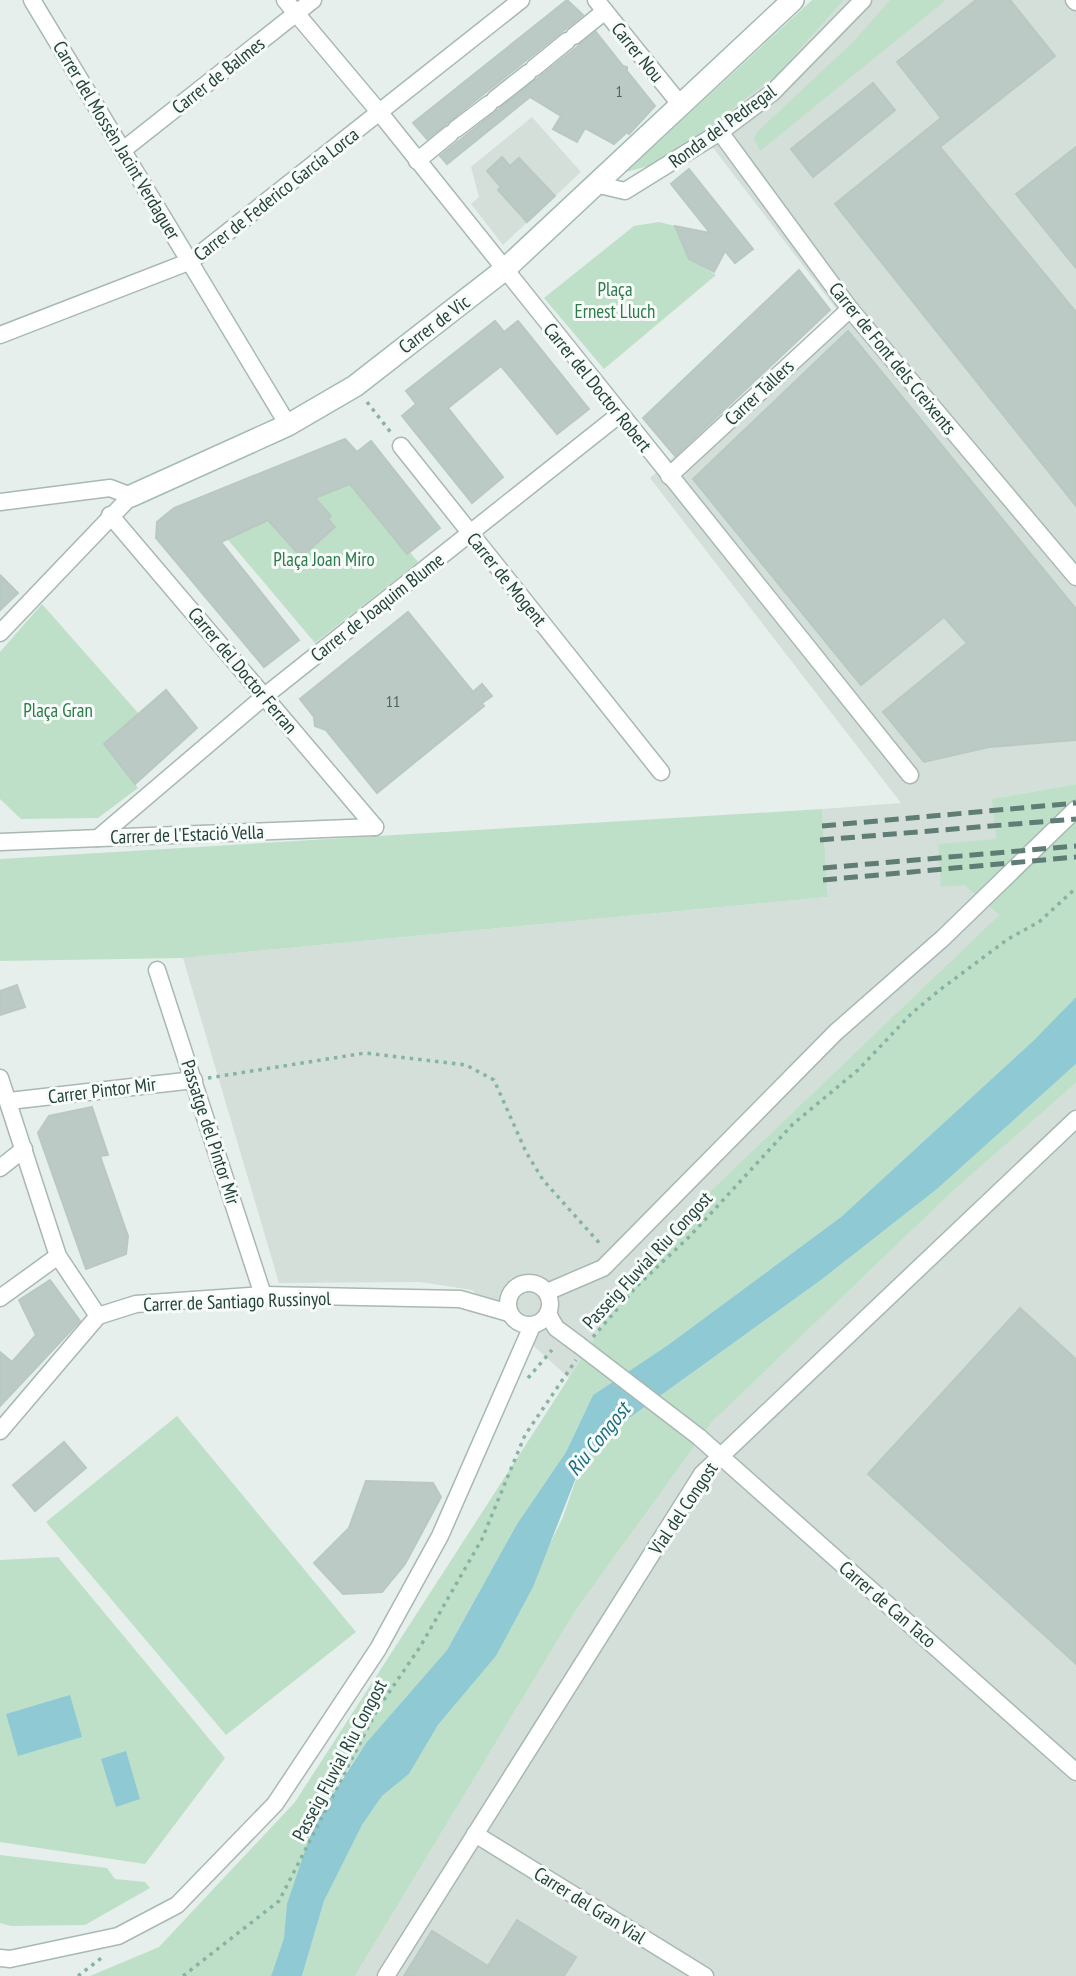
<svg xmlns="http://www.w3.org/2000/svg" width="1076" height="1976" viewBox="0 0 1076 1976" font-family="'PT Sans Narrow',sans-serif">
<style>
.built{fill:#d4dfda}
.green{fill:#bfe0c8}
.water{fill:#8ec9d4}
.building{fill:#bbcac4;stroke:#b8c9c2;stroke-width:2}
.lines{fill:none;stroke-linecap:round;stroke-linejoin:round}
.street-casing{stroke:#a8b8b2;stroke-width:19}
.secondary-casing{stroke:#a4bbb3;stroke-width:24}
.path{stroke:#86b3a5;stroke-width:3.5;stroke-dasharray:3.5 5;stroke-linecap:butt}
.street{stroke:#fff;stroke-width:16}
.secondary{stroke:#fff;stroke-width:21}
.rail{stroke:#5f7d75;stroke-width:5;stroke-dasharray:14 7;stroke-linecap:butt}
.street-bridge-casing{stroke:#a8b8b2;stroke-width:19;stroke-linecap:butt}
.street-bridge{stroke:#fff;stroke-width:16}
.labels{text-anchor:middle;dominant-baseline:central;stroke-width:6;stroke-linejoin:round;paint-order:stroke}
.number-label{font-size:16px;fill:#4a645c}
.street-label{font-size:19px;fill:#24423a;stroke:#f7fbf9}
.park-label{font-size:19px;fill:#2d7a4b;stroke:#f7fbf9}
.water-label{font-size:21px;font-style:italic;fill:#1c6f80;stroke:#f7fbf9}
</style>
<rect width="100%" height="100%" fill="#e6efeb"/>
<!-- built -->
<g class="built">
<path d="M 844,0 L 1076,0 L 1076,784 L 993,799 L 996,839 L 964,885 L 999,915 L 656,1243 L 569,1378 L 472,1290 L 420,1282 L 279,1283 L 183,958 L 828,897 L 822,809 L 901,803 L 650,478 L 837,310 L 701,132 L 777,75 Z"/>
<path d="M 532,117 L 581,172 L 503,245 L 471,204 L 479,197 L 471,167 Z"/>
<path d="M 1076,1083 L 1076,1976 L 355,1976 L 576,1610 L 712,1422 L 953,1191 Z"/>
</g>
<!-- green -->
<g class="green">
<path d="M 812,0 L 844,0 L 777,75 L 680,149 L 649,166 L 626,172 Z"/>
<path d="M 890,0 L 946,0 L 760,151 L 754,139 L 757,132 L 853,42 Z"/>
<path d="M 659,222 L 675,226 L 689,259 L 716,275 L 604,369 L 544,298 L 634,226 Z"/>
<path d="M 352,482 L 418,562 L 315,643 L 224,535 Z"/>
<path d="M 42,604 L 139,714 L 104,744 L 138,788 L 98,818 L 21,819 L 0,799 L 0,652 Z"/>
<path d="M 1076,784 L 1076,997 L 1033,1041 L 841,1217 L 668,1345 L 593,1395 L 566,1452 L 517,1524 L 447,1650 L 366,1743 L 336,1787 L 271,1976 L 90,1976 L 159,1947 L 295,1802 L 656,1243 L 999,915 L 964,885 L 941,887 L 938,844 L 996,839 L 992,799 Z"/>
<path d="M 822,809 L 828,897 L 183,958 L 0,961 L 0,859 Z"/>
<path d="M 1076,1064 L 1076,1083 L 953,1191 L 712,1422 L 576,1610 L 355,1976 L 302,1976 L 324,1901 L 362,1825 L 382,1796 L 409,1774 L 438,1725 L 496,1656 L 563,1517 L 579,1471 L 590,1456 L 628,1419 L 821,1280 L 937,1189 Z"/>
<path d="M 177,1416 L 356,1632 L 226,1735 L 46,1522 Z"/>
<path d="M 58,1557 L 225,1758 L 145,1864 L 0,1842 L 0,1560 Z"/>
<path d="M 0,1855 L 107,1868 L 115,1879 L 145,1882 L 150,1888 L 85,1925 L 11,1926 L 0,1923 Z"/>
</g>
<!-- water -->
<g class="water">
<path d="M 1076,997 L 1076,1064 L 937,1189 L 821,1280 L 628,1419 L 590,1456 L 575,1480 L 533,1587 L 496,1656 L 438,1725 L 409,1774 L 382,1796 L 362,1825 L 324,1901 L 302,1976 L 271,1976 L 284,1938 L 287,1904 L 309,1839 L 326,1805 L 366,1743 L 447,1650 L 517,1524 L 566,1452 L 593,1395 L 668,1345 L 841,1217 L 1033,1041 Z"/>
<path d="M 70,1695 L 82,1737 L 18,1756 L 6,1714 Z"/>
<path d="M 126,1751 L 140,1799 L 116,1807 L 101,1759 Z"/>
</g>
<!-- building -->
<g class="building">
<path d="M 567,0 L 583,15 L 427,139 L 413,123 Z"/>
<path d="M 976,0 L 1010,0 L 1055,56 L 940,147 L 1076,312 L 1076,506 L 835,204 L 941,118 L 897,62 Z"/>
<path d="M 596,32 L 623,66 L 627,67 L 627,71 L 655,106 L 629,134 L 627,132 L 614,144 L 585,128 L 577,142 L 553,129 L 561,116 L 530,97 L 447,164 L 440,156 Z"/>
<path d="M 873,83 L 895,110 L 813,177 L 791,149 Z"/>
<path d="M 1076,147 L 1076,268 L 1016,194 Z"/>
<path d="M 502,157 L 510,166 L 519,158 L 555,196 L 527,222 L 498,190 L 501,187 L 487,171 Z"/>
<path d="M 689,169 L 753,249 L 735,263 L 725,251 L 714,272 L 689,259 L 675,226 L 710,233 L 671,184 Z"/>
<path d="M 799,270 L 830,310 L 675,456 L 643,418 Z"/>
<path d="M 495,321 L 504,332 L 518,321 L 589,409 L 557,434 L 501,366 L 448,408 L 503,477 L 472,503 L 402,416 L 416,404 L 406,391 Z"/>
<path d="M 848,331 L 1076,609 L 1076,740 L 989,747 L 924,762 L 883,712 L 967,643 L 944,617 L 861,685 L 693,479 Z"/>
<path d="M 345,439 L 357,452 L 371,441 L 440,528 L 407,554 L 350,484 L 315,498 L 331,516 L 328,519 L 335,527 L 301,557 L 268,520 L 221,542 L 299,640 L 264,667 L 156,538 L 157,522 L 174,508 Z"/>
<path d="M 0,575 L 18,593 L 0,610 Z"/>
<path d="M 408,612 L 473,692 L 482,684 L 492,696 L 482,703 L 484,706 L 377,793 L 326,730 L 315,726 L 314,717 L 300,699 Z"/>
<path d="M 166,690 L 197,728 L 135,784 L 104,744 Z"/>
<path d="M 17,985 L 25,1007 L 0,1015 L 0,991 Z"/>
<path d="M 92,1107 L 108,1155 L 100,1156 L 128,1236 L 126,1254 L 86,1269 L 38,1133 L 49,1116 Z"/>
<path d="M 50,1280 L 80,1321 L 0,1406 L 0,1352 L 12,1362 L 36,1335 L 19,1300 Z"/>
<path d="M 1020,1308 L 1076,1359 L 1076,1664 L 868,1474 Z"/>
<path d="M 64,1442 L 86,1468 L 35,1511 L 13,1485 Z"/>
<path d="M 366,1481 L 433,1483 L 441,1497 L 405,1564 L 382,1592 L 343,1594 L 314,1563 L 349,1528 Z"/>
<path d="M 517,1920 L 576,1957 L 564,1976 L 404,1976 L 432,1931 L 488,1966 Z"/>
</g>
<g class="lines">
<defs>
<g id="street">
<path d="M 32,0 L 288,425"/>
<path d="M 285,0 L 380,113 L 910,775"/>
<path d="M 596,0 L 680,104"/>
<path d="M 1074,0 L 1076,2"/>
<path d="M 574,36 L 605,11"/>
<path d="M 534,68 L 567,41"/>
<path d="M 495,99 L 528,73"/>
<path d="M 456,129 L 489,104"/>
<path d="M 720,132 L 850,309 L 1076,577"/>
<path d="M 123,150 L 313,0"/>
<path d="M 417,161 L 450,134"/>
<path d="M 595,184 L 625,191 L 720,132 L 772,93 L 863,0"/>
<path d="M 0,335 L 191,261 L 521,0"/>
<path d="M 401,446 L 661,772"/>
<path d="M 669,476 L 850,309"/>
<path d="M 0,502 L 110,488 L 131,496 L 0,633"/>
<path d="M 110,515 L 375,827"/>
<path d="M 98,838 L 266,695 L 620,414"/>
<path d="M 0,842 L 375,827"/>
<path d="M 157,970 L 263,1295"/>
<path d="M 0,1078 L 58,1256 L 98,1316"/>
<path d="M 9,1101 L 194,1080"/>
<path d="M 0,1168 L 24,1149"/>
<circle cx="529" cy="1304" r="21"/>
<path d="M 547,1292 L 603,1268 L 836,1032 L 943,938 L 1076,809"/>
<path d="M 0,1298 L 58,1256"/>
<path d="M 548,1314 L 556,1328 L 579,1345"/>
<path d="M 98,1316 L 136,1304 L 263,1295 L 460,1299 L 509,1313"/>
<path d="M 0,1431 L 98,1316"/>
<path d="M 699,1437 L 1076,1772"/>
<path d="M 475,1834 L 705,1976"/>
<path d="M 0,1958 L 10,1959 L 118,1936 L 177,1905 L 275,1804 L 378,1649 L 440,1536 L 532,1326"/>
<path d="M 386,1976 L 702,1474 L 1076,1119"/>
</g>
<path id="secondary" d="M 131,496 L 288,425 L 355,386 L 504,270 L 793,0"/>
</defs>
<!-- street casing -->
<use href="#street" class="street-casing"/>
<!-- secondary casing -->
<use href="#secondary" class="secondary-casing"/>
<!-- path -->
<g class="path">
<path d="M 367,402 L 392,434"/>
<path d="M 208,1078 L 365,1053 L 466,1065 L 494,1080 L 526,1152 L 543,1180 L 602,1246"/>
<path d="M 593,1337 L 637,1286 L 690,1236 L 793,1124 L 858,1070 L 912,1013 L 941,989 L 1008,939 L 1039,922 L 1076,888"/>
<path d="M 528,1378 L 552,1350"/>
<path d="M 78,1976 L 104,1956"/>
<path d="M 183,1976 L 279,1901 L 377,1710 L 420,1647 L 482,1539 L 525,1435 L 576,1360"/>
</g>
<!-- street -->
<use href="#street" class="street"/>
<!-- secondary -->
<use href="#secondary" class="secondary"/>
<!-- rail -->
<g class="rail">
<path d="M 822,826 L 1076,803"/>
<path d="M 820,840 L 1076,819"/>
<path d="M 823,868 L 1076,846"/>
<path d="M 823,880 L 1076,857"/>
</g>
<defs>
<path id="street-bridge" d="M 579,1345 L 699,1437"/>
</defs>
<!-- street-bridge casing -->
<use href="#street-bridge" class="street-bridge-casing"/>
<!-- street-bridge -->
<use href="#street-bridge" class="street-bridge"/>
</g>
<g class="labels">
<!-- number labels -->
<g class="number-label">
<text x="619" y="91">1</text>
<text x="393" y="701">11</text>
</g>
<!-- street labels -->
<g class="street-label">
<text transform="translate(638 52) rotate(51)">Carrer Nou</text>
<text transform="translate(218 75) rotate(-38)">Carrer de Balmes</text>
<text transform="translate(722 126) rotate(-36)">Ronda del Pedregal</text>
<text transform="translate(117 140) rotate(59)">Carrer del Mossèn Jacint Verdaguer</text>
<text transform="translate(276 194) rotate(-38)">Carrer de Federico García Lorca</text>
<text transform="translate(434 324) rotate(-37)">Carrer de Vic</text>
<text transform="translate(893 358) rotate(51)">Carrer de Font dels Creixents</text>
<text transform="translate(598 387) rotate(51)">Carrer del Doctor Robert</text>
<text transform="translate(759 392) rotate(-43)">Carrer Tallers</text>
<text transform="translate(507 579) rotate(51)">Carrer de Mogent</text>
<text transform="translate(377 607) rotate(-38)">Carrer de Joaquim Blume</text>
<text transform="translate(243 670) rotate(50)">Carrer del Doctor Ferran</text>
<text transform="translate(187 834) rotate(-2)">Carrer de l'Estació Vella</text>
<text transform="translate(102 1090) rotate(-7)">Carrer Pintor Mir</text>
<text transform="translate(211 1132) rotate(72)">Passatge del Pintor Mir</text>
<text transform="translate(647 1260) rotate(-47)">Passeig Fluvial Riu Congost</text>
<text transform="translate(237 1301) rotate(-2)">Carrer de Santiago Russinyol</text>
<text transform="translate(683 1508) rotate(-56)">Vial del Congost</text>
<text transform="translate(888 1604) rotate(41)">Carrer de Can Taco</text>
<text transform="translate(339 1760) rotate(-62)">Passeig Fluvial Riu Congost</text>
<text transform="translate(590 1905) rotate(32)">Carrer del Gran Vial</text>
</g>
<!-- park labels -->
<g class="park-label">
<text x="615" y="289">Plaça<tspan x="615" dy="22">Ernest Lluch</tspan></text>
<text x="324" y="559">Plaça Joan Miro</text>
<text x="58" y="710">Plaça Gran</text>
</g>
<!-- water labels -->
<g class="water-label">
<text transform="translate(598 1439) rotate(-51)">Riu Congost</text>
</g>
</g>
</svg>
